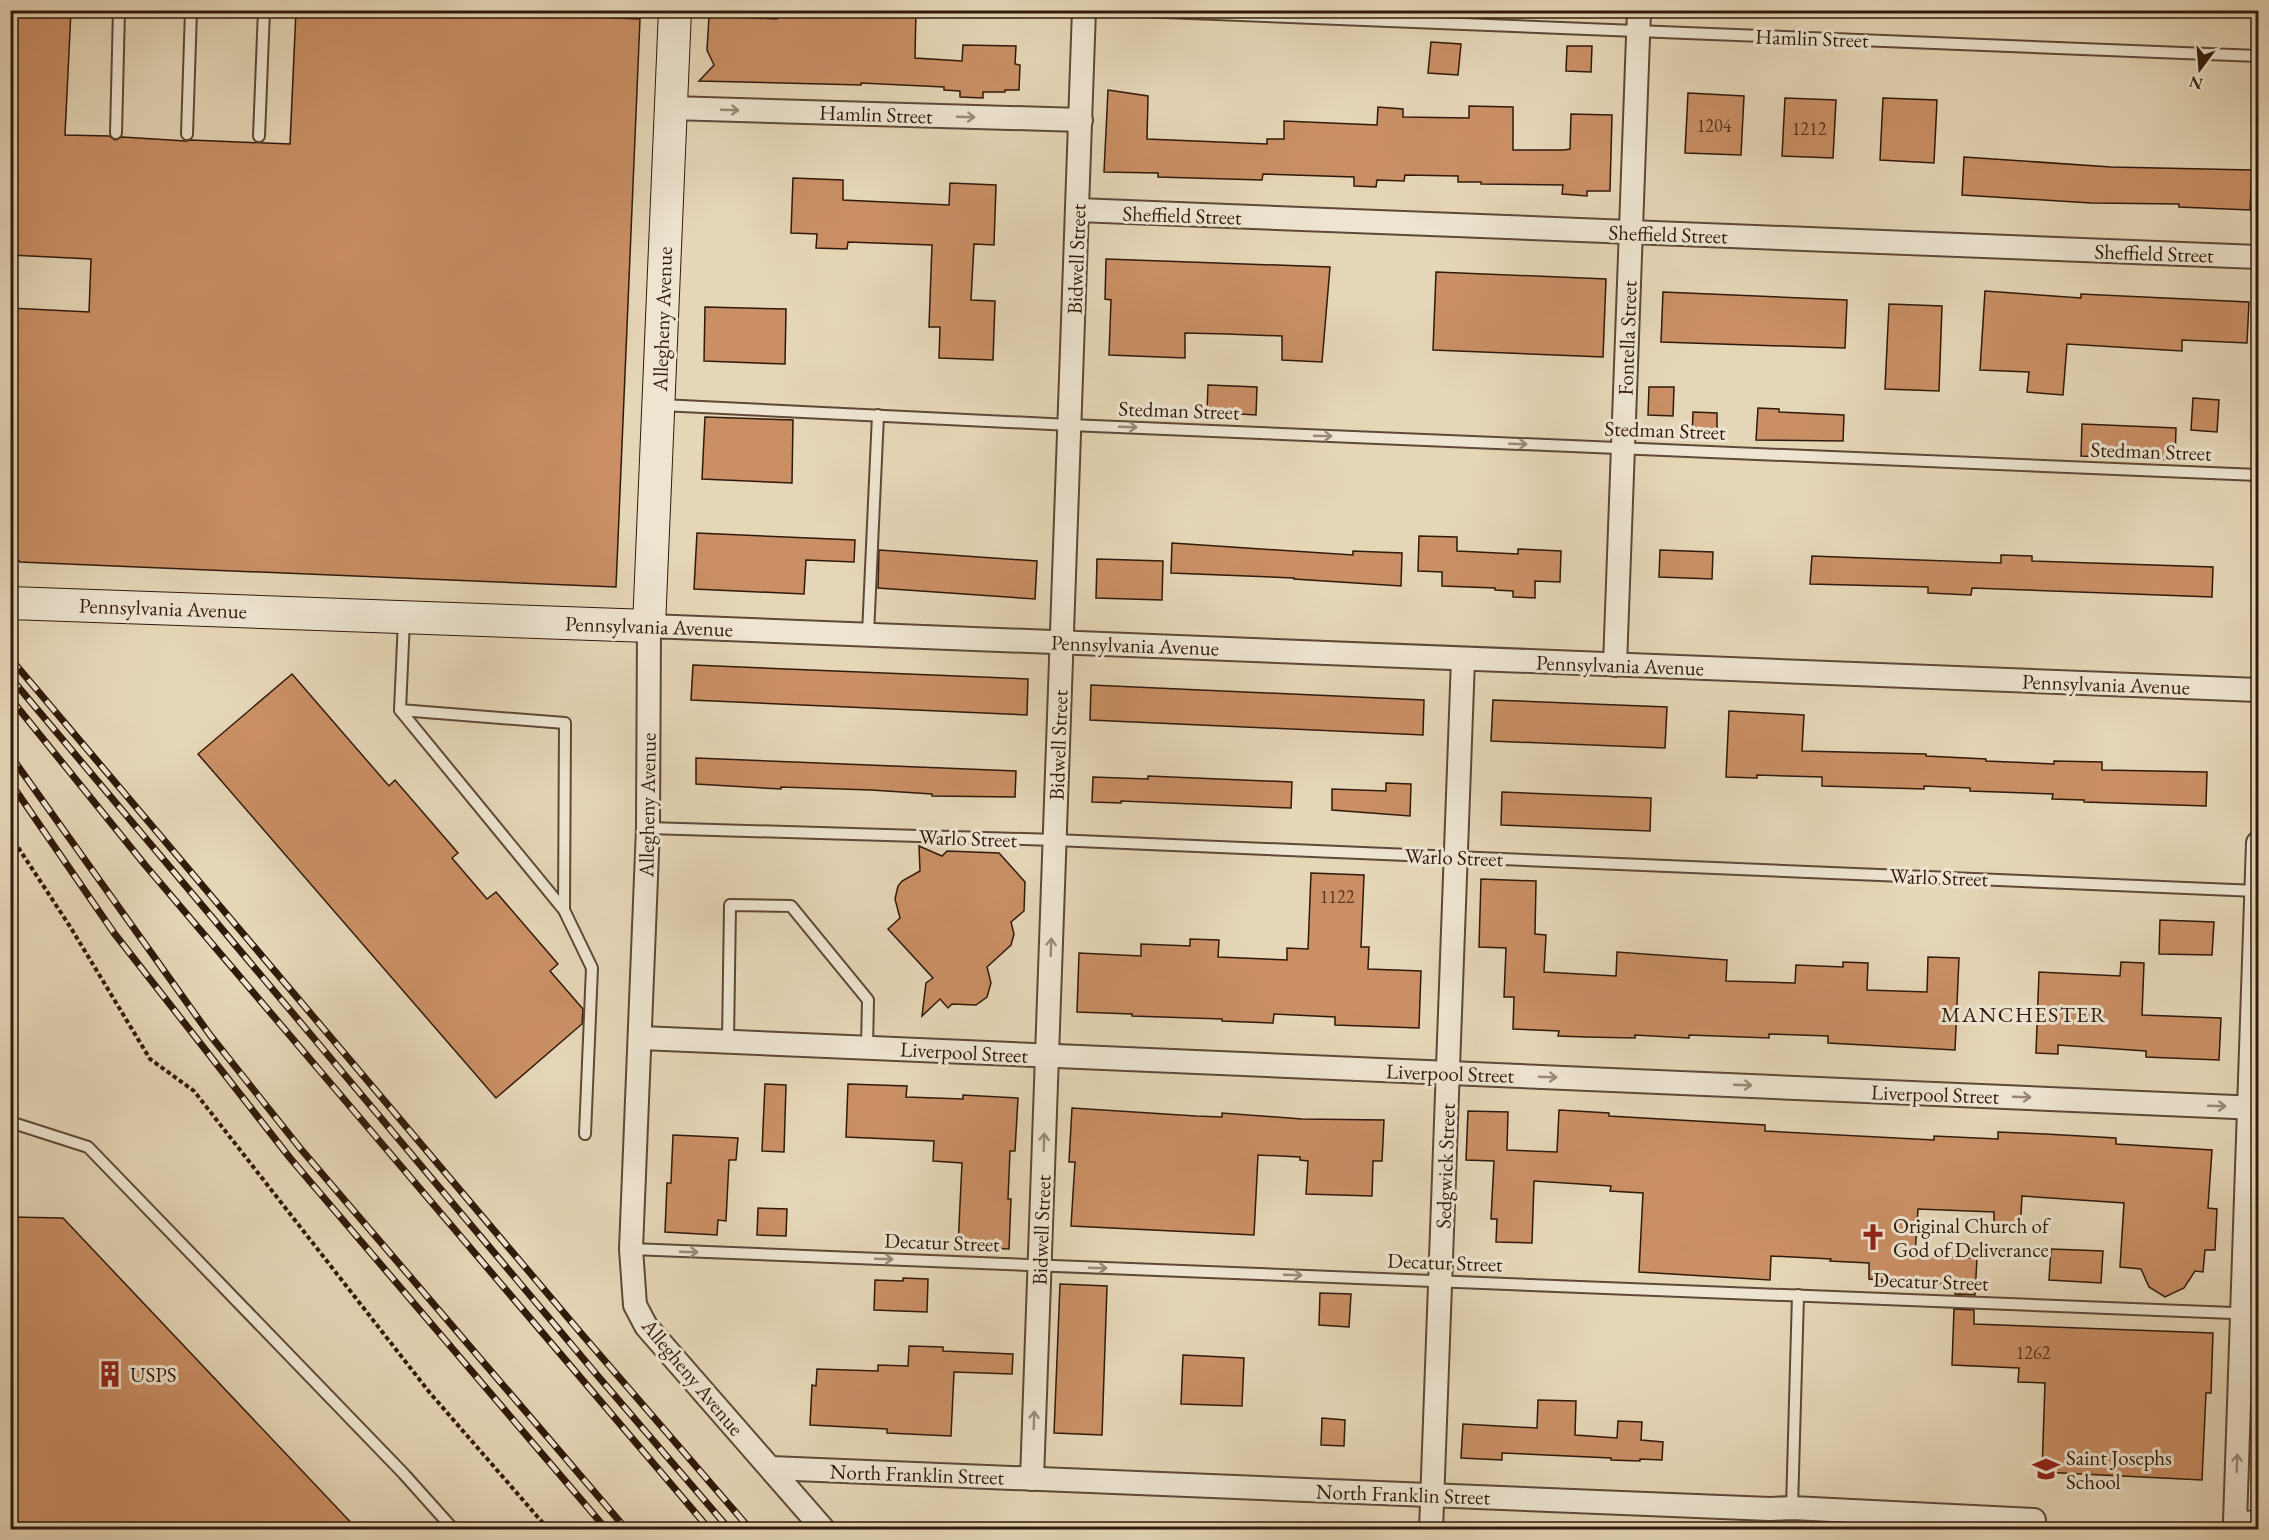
<svg xmlns="http://www.w3.org/2000/svg" width="2269" height="1540" viewBox="0 0 2269 1540" font-family="'EB Garamond',serif">
<style>
.building{fill:#ca8f65;stroke:#301a0a;stroke-width:1.5}
.lines{fill:none;stroke-linecap:round;stroke-linejoin:round}
.lane-casing{stroke:#5d4935;stroke-width:14}
.street-casing{stroke:#5d4935;stroke-width:26}
.secondary-casing{stroke:#301a0a;stroke-width:34}
.path{stroke:#301a0a;stroke-width:4;stroke-dasharray:4.5 3;stroke-linecap:butt}
.lane{stroke:#eee4d0;stroke-width:10}
.street{stroke:#eee4d0;stroke-width:22}
.secondary{stroke:#eee4d0;stroke-width:32}
.rail-casing{stroke:#301a0a;stroke-width:7}
.rail{stroke:#eee4d0;stroke-width:4.5;stroke-dasharray:14;stroke-linecap:butt}
.oneway{stroke:#988977}
.labels{text-anchor:middle;dominant-baseline:central;stroke-width:6;stroke-linejoin:round;paint-order:stroke}
.number-label{font-size:18px;fill:#563721}
.street-label{font-size:21px;fill:#301a0a;stroke:#eee4d0}
.poi-label{font-size:21px;fill:#301a0a;stroke:#eee4d0;text-anchor:start}
.neighbourhood-label{font-size:22px;letter-spacing:1.5px;fill:#301a0a;stroke:#eee4d0}
</style>
<rect width="100%" height="100%" fill="#e5d6b7"/>
<filter id="stains"><feTurbulence type="fractalNoise" baseFrequency=".00333" numOctaves="4"/><feColorMatrix values="0 0 0 0 .2 0 0 0 0 .09 0 0 0 0 .02 0 0 0 .5 -.17"/></filter>
<radialGradient id="worn" r=".72"><stop offset=".6" stop-color="#630" stop-opacity="0"/><stop offset="1" stop-color="#630" stop-opacity=".3"/></radialGradient>
<!-- building -->
<g class="building">
<path d="M 15,10 L 71,10 L 65,135 L 109,136 L 115,140 L 122,137 L 186,141 L 191,140 L 290,144 L 296,10 L 426,10 L 640,19 L 616,587 L 20,562 L 10,550 L 10,308 L 89,312 L 91,259 L 10,255 L 10,116 Z"/>
<path d="M 778,10 L 892,13 L 892,10 L 916,10 L 915,58 L 962,61 L 963,45 L 1016,46 L 1015,64 L 1020,65 L 1019,90 L 1005,90 L 1005,92 L 983,92 L 983,98 L 960,97 L 960,91 L 944,90 L 944,87 L 861,83 L 861,85 L 699,81 L 714,65 L 707,50 L 709,16 L 777,19 Z"/>
<path d="M 1431,42 L 1461,44 L 1458,75 L 1428,73 Z"/>
<path d="M 1567,46 L 1592,46 L 1591,72 L 1566,71 Z"/>
<path d="M 1108,90 L 1148,96 L 1147,139 L 1267,144 L 1267,139 L 1284,139 L 1284,121 L 1377,125 L 1378,107 L 1403,109 L 1403,117 L 1469,118 L 1469,106 L 1513,107 L 1513,150 L 1564,150 L 1570,149 L 1571,114 L 1612,115 L 1610,191 L 1587,191 L 1587,196 L 1562,194 L 1563,185 L 1481,184 L 1481,182 L 1458,182 L 1458,176 L 1405,175 L 1404,181 L 1377,180 L 1376,187 L 1354,186 L 1354,177 L 1263,174 L 1262,180 L 1158,177 L 1158,173 L 1104,172 Z"/>
<path d="M 1688,93 L 1744,96 L 1741,155 L 1685,153 Z"/>
<path d="M 1785,98 L 1836,100 L 1833,158 L 1782,156 Z"/>
<path d="M 1883,98 L 1937,100 L 1934,163 L 1880,160 Z"/>
<path d="M 1964,157 L 2111,167 L 2252,170 L 2250,210 L 2179,207 L 2179,204 L 2091,203 L 1962,195 Z"/>
<path d="M 793,178 L 843,180 L 843,200 L 949,205 L 950,183 L 996,185 L 994,245 L 974,244 L 971,300 L 995,301 L 993,360 L 939,358 L 940,327 L 929,327 L 932,245 L 848,242 L 847,249 L 816,248 L 817,234 L 791,233 Z"/>
<path d="M 1106,259 L 1330,267 L 1322,362 L 1282,360 L 1282,336 L 1227,334 L 1185,333 L 1185,358 L 1109,355 L 1111,300 L 1105,299 Z"/>
<path d="M 1436,272 L 1606,279 L 1603,357 L 1433,350 Z"/>
<path d="M 1985,291 L 2081,298 L 2081,294 L 2249,302 L 2247,343 L 2182,340 L 2182,351 L 2067,344 L 2063,395 L 2027,392 L 2029,372 L 1980,370 Z"/>
<path d="M 1663,292 L 1847,300 L 1845,348 L 1661,342 Z"/>
<path d="M 1889,304 L 1942,306 L 1939,391 L 1885,389 Z"/>
<path d="M 705,307 L 786,309 L 785,364 L 704,361 Z"/>
<path d="M 1208,385 L 1257,387 L 1256,415 L 1207,412 Z"/>
<path d="M 1649,387 L 1674,387 L 1673,416 L 1648,415 Z"/>
<path d="M 2193,398 L 2219,400 L 2217,432 L 2191,430 Z"/>
<path d="M 1758,408 L 1779,409 L 1779,412 L 1844,415 L 1843,441 L 1756,440 Z"/>
<path d="M 1693,412 L 1717,413 L 1717,439 L 1692,438 Z"/>
<path d="M 705,417 L 793,420 L 792,483 L 702,479 Z"/>
<path d="M 2082,424 L 2176,428 L 2175,460 L 2081,456 Z"/>
<path d="M 697,533 L 855,540 L 854,562 L 806,560 L 804,594 L 694,589 Z"/>
<path d="M 1419,536 L 1457,537 L 1457,551 L 1518,554 L 1518,549 L 1561,551 L 1560,582 L 1535,581 L 1535,598 L 1513,597 L 1513,591 L 1495,590 L 1495,588 L 1442,586 L 1442,572 L 1418,571 Z"/>
<path d="M 1172,543 L 1353,555 L 1353,551 L 1402,553 L 1401,586 L 1294,579 L 1294,578 L 1171,573 Z"/>
<path d="M 879,550 L 1037,561 L 1035,599 L 878,588 Z"/>
<path d="M 1660,550 L 1713,552 L 1712,579 L 1659,577 Z"/>
<path d="M 2001,555 L 2032,556 L 2032,561 L 2213,567 L 2212,597 L 1972,588 L 1971,595 L 1928,593 L 1928,587 L 1810,584 L 1812,556 L 2001,563 Z"/>
<path d="M 1097,559 L 1163,561 L 1162,600 L 1096,598 Z"/>
<path d="M 693,665 L 1028,679 L 1027,715 L 691,700 Z"/>
<path d="M 292,674 L 389,786 L 395,780 L 458,853 L 452,858 L 487,899 L 496,892 L 558,964 L 550,971 L 583,1009 L 582,1024 L 496,1098 L 198,754 Z"/>
<path d="M 1091,685 L 1424,700 L 1423,735 L 1090,720 Z"/>
<path d="M 1493,700 L 1667,707 L 1665,748 L 1491,741 Z"/>
<path d="M 1729,711 L 1804,715 L 1802,751 L 1926,754 L 1926,756 L 1986,759 L 1986,761 L 2054,764 L 2054,761 L 2102,762 L 2102,770 L 2207,772 L 2206,806 L 2084,802 L 2084,800 L 2052,799 L 2053,794 L 1970,791 L 1970,788 L 1924,786 L 1924,789 L 1822,786 L 1822,777 L 1757,775 L 1757,778 L 1726,777 Z"/>
<path d="M 696,758 L 1016,771 L 1015,797 L 932,796 L 932,794 L 871,790 L 781,787 L 781,789 L 696,784 Z"/>
<path d="M 1148,776 L 1292,782 L 1291,808 L 1121,801 L 1121,803 L 1092,802 L 1093,777 L 1148,779 Z"/>
<path d="M 1386,783 L 1411,784 L 1410,816 L 1332,810 L 1332,789 L 1386,791 Z"/>
<path d="M 1502,792 L 1651,798 L 1650,831 L 1501,825 Z"/>
<path d="M 919,846 L 942,856 L 947,851 L 999,853 L 1025,882 L 1024,911 L 1011,922 L 1014,934 L 1011,945 L 987,967 L 991,983 L 987,997 L 976,1005 L 952,1004 L 948,1008 L 940,999 L 922,1016 L 926,983 L 933,978 L 888,929 L 900,918 L 895,899 L 898,886 L 902,881 L 920,871 Z"/>
<path d="M 1311,873 L 1364,875 L 1361,947 L 1369,947 L 1368,969 L 1421,971 L 1419,1028 L 1335,1025 L 1335,1017 L 1274,1014 L 1273,1023 L 1222,1021 L 1222,1019 L 1132,1016 L 1132,1014 L 1077,1012 L 1079,953 L 1141,956 L 1141,944 L 1190,946 L 1190,939 L 1219,940 L 1218,957 L 1287,960 L 1287,948 L 1308,949 Z"/>
<path d="M 1481,879 L 1536,881 L 1535,934 L 1546,935 L 1544,972 L 1616,976 L 1617,952 L 1727,960 L 1726,981 L 1795,983 L 1796,965 L 1843,967 L 1843,962 L 1868,963 L 1867,990 L 1927,992 L 1928,957 L 1959,958 L 1955,1050 L 1828,1043 L 1828,1036 L 1769,1034 L 1769,1038 L 1689,1035 L 1689,1038 L 1635,1035 L 1635,1038 L 1586,1037 L 1558,1036 L 1559,1031 L 1513,1029 L 1514,997 L 1504,997 L 1506,948 L 1479,947 Z"/>
<path d="M 2160,920 L 2214,922 L 2212,955 L 2159,954 Z"/>
<path d="M 2121,962 L 2144,963 L 2142,1015 L 2221,1018 L 2219,1060 L 2146,1057 L 2146,1051 L 2058,1045 L 2058,1054 L 2036,1053 L 2039,972 L 2120,976 Z"/>
<path d="M 765,1084 L 786,1085 L 784,1152 L 762,1151 Z"/>
<path d="M 848,1084 L 907,1086 L 906,1097 L 963,1099 L 963,1095 L 1018,1098 L 1015,1151 L 1010,1151 L 1008,1199 L 1011,1199 L 1009,1249 L 958,1247 L 962,1163 L 933,1161 L 934,1141 L 846,1137 Z"/>
<path d="M 1072,1108 L 1196,1116 L 1222,1117 L 1222,1113 L 1302,1119 L 1384,1120 L 1382,1161 L 1373,1161 L 1372,1196 L 1306,1194 L 1308,1161 L 1300,1160 L 1300,1157 L 1258,1155 L 1254,1235 L 1071,1226 L 1075,1162 L 1069,1162 Z"/>
<path d="M 1559,1110 L 1609,1113 L 1609,1116 L 1765,1125 L 1765,1131 L 1934,1140 L 1934,1136 L 1998,1139 L 1998,1132 L 2045,1134 L 2116,1138 L 2116,1144 L 2212,1150 L 2208,1208 L 2217,1209 L 2215,1250 L 2205,1250 L 2203,1272 L 2195,1271 L 2184,1288 L 2165,1297 L 2149,1287 L 2141,1269 L 2120,1267 L 2124,1203 L 2022,1196 L 2020,1231 L 1994,1230 L 1994,1212 L 1918,1209 L 1915,1255 L 1977,1258 L 1975,1295 L 1955,1294 L 1955,1284 L 1913,1283 L 1913,1288 L 1882,1286 L 1882,1280 L 1869,1279 L 1869,1263 L 1830,1261 L 1831,1259 L 1771,1256 L 1770,1280 L 1639,1272 L 1643,1193 L 1610,1191 L 1611,1186 L 1534,1181 L 1532,1243 L 1496,1242 L 1497,1219 L 1491,1219 L 1494,1161 L 1466,1160 L 1468,1111 L 1508,1112 L 1507,1150 L 1557,1152 Z"/>
<path d="M 673,1135 L 738,1138 L 736,1160 L 729,1160 L 726,1221 L 718,1220 L 717,1235 L 665,1232 L 667,1183 L 671,1183 Z"/>
<path d="M 758,1208 L 787,1209 L 786,1236 L 757,1235 Z"/>
<path d="M 10,1217 L 63,1218 L 358,1530 L 10,1530 Z"/>
<path d="M 2051,1249 L 2103,1251 L 2101,1283 L 2049,1280 Z"/>
<path d="M 903,1278 L 928,1279 L 927,1312 L 874,1310 L 875,1280 L 903,1281 Z"/>
<path d="M 1060,1284 L 1107,1286 L 1102,1435 L 1054,1433 Z"/>
<path d="M 1320,1293 L 1351,1294 L 1349,1327 L 1319,1325 Z"/>
<path d="M 1954,1309 L 1974,1310 L 1974,1324 L 2213,1333 L 2211,1393 L 2206,1393 L 2202,1480 L 2042,1472 L 2045,1383 L 2018,1382 L 2019,1368 L 1952,1365 Z"/>
<path d="M 909,1346 L 943,1347 L 943,1351 L 1013,1354 L 1012,1374 L 954,1372 L 951,1436 L 887,1433 L 887,1429 L 810,1425 L 812,1385 L 816,1386 L 817,1369 L 878,1371 L 878,1365 L 908,1366 Z"/>
<path d="M 1183,1355 L 1244,1358 L 1242,1406 L 1181,1404 Z"/>
<path d="M 1538,1400 L 1576,1401 L 1575,1435 L 1617,1438 L 1618,1421 L 1642,1422 L 1641,1440 L 1663,1442 L 1662,1460 L 1640,1459 L 1640,1461 L 1611,1460 L 1611,1458 L 1502,1453 L 1502,1460 L 1461,1458 L 1463,1424 L 1537,1428 Z"/>
<path d="M 1322,1418 L 1345,1420 L 1344,1446 L 1321,1445 Z"/>
</g>
<g class="lines">
<defs>
<g id="lane">
<path d="M 1114,10 L 2258,56"/>
<path d="M 116,133 L 119,10"/>
<path d="M 187,134 L 191,10"/>
<path d="M 259,136 L 264,10"/>
<path d="M 661,405 L 1070,425 L 2258,475"/>
<path d="M 404,620 L 400,710 L 564,910 L 592,968 L 585,1134"/>
<path d="M 868,634 L 878,415"/>
<path d="M 400,710 L 565,723 L 564,910"/>
<path d="M 648,828 L 1055,840 L 2257,891"/>
<path d="M 728,1041 L 730,905 L 791,906 L 868,1000 L 867,1047"/>
<path d="M 10,1122 L 88,1147 L 403,1473 L 454,1530"/>
<path d="M 631,1249 L 2258,1314"/>
<path d="M 1792,1508 L 1798,1295"/>
</g>
<g id="street">
<path d="M 671,108 L 1081,120"/>
<path d="M 1078,210 L 2258,257"/>
<path d="M 1615,665 L 1639,10"/>
<path d="M 2258,843 L 2235,1522 L 2258,1523"/>
<path d="M 641,1038 L 2258,1108"/>
<path d="M 771,1468 L 1770,1509 L 1792,1508 L 2034,1520"/>
<path d="M 1032,1479 L 1084,10"/>
<path d="M 824,1530 L 646,1326 L 635,1305 L 631,1249 L 648,828 L 649,626 L 2258,690"/>
<path d="M 1431,1530 L 1463,659"/>
</g>
<path id="secondary" d="M 10,603 L 649,626 L 675,10"/>
</defs>
<!-- lane casing -->
<use href="#lane" class="lane-casing"/>
<!-- street casing -->
<use href="#street" class="street-casing"/>
<!-- secondary casing -->
<use href="#secondary" class="secondary-casing"/>
<!-- path -->
<path class="path" d="M 10,835 L 71,928 L 150,1059 L 194,1091 L 430,1393 L 549,1530"/>
<!-- lane -->
<use href="#lane" class="lane"/>
<!-- street -->
<use href="#street" class="street"/>
<!-- secondary -->
<use href="#secondary" class="secondary"/>
<defs>
<g id="rail">
<path d="M 10,658 L 580,1332 L 751,1530"/>
<path d="M 10,677 L 597,1375 L 730,1530"/>
<path d="M 10,698 L 145,865 L 710,1530"/>
<path d="M 10,755 L 210,1035 L 300,1148 L 627,1530"/>
<path d="M 10,782 L 114,933 L 290,1158 L 607,1530"/>
</g>
</defs>
<!-- rail casing -->
<use href="#rail" class="rail-casing"/>
<!-- rail -->
<use href="#rail" class="rail"/>
</g>
<!-- one-way arrows -->
<defs><path id="oneway-shaft" d="M-6 0H5M1.5-3L5.5 0L1.5 3" fill="none" stroke-width="1.6" stroke-linecap="round" stroke-linejoin="round" transform="scale(1.5)"/></defs>
<g class="oneway">
<use href="#oneway-shaft" transform="translate(730 110) rotate(2)"/>
<use href="#oneway-shaft" transform="translate(966 117) rotate(2)"/>
<use href="#oneway-shaft" transform="translate(1128 427) rotate(2)"/>
<use href="#oneway-shaft" transform="translate(1323 436) rotate(2)"/>
<use href="#oneway-shaft" transform="translate(1518 444) rotate(2)"/>
<use href="#oneway-shaft" transform="translate(1051 947) rotate(-88)"/>
<use href="#oneway-shaft" transform="translate(1548 1077) rotate(2)"/>
<use href="#oneway-shaft" transform="translate(1743 1085) rotate(2)"/>
<use href="#oneway-shaft" transform="translate(2022 1097) rotate(2)"/>
<use href="#oneway-shaft" transform="translate(2217 1106) rotate(2)"/>
<use href="#oneway-shaft" transform="translate(1044 1142) rotate(-88)"/>
<use href="#oneway-shaft" transform="translate(689 1252) rotate(2)"/>
<use href="#oneway-shaft" transform="translate(884 1259) rotate(2)"/>
<use href="#oneway-shaft" transform="translate(1098 1268) rotate(2)"/>
<use href="#oneway-shaft" transform="translate(1293 1275) rotate(2)"/>
<use href="#oneway-shaft" transform="translate(1034 1420) rotate(-88)"/>
<use href="#oneway-shaft" transform="translate(2237 1463) rotate(-88)"/>
</g>
<!-- icons -->
<defs>
<symbol id="church-bare" viewBox="-9 -9 18 18"><path d="M-1.2-6h2.4v3.5h3.3v2.4h-3.3V6h-2.4V-.1h-3.3v-2.4h3.3Z" fill="#8f2418" stroke="#eee4d0" stroke-width="2.5" paint-order="stroke"/></symbol>
<symbol id="building-bare" viewBox="-9 -9 18 18"><path d="M-4-6H4V6H1V3H-1V6H-4ZM-2.5-4.3h1.7v1.8h-1.7ZM.8-4.3h1.7v1.8H.8ZM-2.5-1h1.7V.8h-1.7ZM.8-1h1.7V.8H.8Z" fill="#8f2418" stroke="#eee4d0" stroke-width="2.5" paint-order="stroke"/></symbol>
<symbol id="school-bare" viewBox="-9 -9 18 18"><path d="M0-5L7-2L0 1L-7-2ZM-4 1L0 2.5L4 1V4Q0 6-4 4Z" fill="#8f2418" stroke="#eee4d0" stroke-width="2.5" paint-order="stroke"/></symbol>
</defs>
<g fill-rule="evenodd">
<use href="#church-bare" x="1854" y="1218" width="38" height="38"/>
<use href="#building-bare" x="91" y="1355" width="38" height="38"/>
<use href="#school-bare" x="2027" y="1450" width="38" height="38"/>
</g>
<g class="labels">
<!-- number labels -->
<g class="number-label">
<text x="1714" y="125">1204</text>
<text x="1809" y="128">1212</text>
<text x="1337" y="896">1122</text>
<text x="2033" y="1352">1262</text>
</g>
<!-- street labels -->
<g class="street-label">
<text transform="translate(1812 38) rotate(2)">Hamlin Street</text>
<text transform="translate(876 114) rotate(2)">Hamlin Street</text>
<text transform="translate(1182 215) rotate(2)">Sheffield Street</text>
<text transform="translate(1668 234) rotate(2)">Sheffield Street</text>
<text transform="translate(2154 253) rotate(2)">Sheffield Street</text>
<text transform="translate(1076 259) rotate(-88)">Bidwell Street</text>
<text transform="translate(662 319) rotate(-88)">Allegheny Avenue</text>
<text transform="translate(1627 338) rotate(-88)">Fontella Street</text>
<text transform="translate(1179 410) rotate(2)">Stedman Street</text>
<text transform="translate(1665 430) rotate(2)">Stedman Street</text>
<text transform="translate(2151 451) rotate(2)">Stedman Street</text>
<text transform="translate(163 608) rotate(2)">Pennsylvania Avenue</text>
<text transform="translate(649 626) rotate(2)">Pennsylvania Avenue</text>
<text transform="translate(1135 645) rotate(2)">Pennsylvania Avenue</text>
<text transform="translate(1620 665) rotate(2)">Pennsylvania Avenue</text>
<text transform="translate(2106 684) rotate(2)">Pennsylvania Avenue</text>
<text transform="translate(1058 745) rotate(-88)">Bidwell Street</text>
<text transform="translate(647 805) rotate(-89)">Allegheny Avenue</text>
<text transform="translate(968 838) rotate(2)">Warlo Street</text>
<text transform="translate(1454 857) rotate(2)">Warlo Street</text>
<text transform="translate(1939 877) rotate(2)">Warlo Street</text>
<text transform="translate(964 1052) rotate(3)">Liverpool Street</text>
<text transform="translate(1450 1073) rotate(2)">Liverpool Street</text>
<text transform="translate(1935 1094) rotate(2)">Liverpool Street</text>
<text transform="translate(1445 1166) rotate(-88)">Sedgwick Street</text>
<text transform="translate(1041 1230) rotate(-88)">Bidwell Street</text>
<text transform="translate(942 1242) rotate(2)">Decatur Street</text>
<text transform="translate(1445 1262) rotate(2)">Decatur Street</text>
<text transform="translate(1931 1281) rotate(2)">Decatur Street</text>
<text transform="translate(693 1377) rotate(50)">Allegheny Avenue</text>
<text transform="translate(917 1474) rotate(2)">North Franklin Street</text>
<text transform="translate(1403 1494) rotate(2)">North Franklin Street</text>
</g>
<!-- poi labels -->
<g class="poi-label">
<text x="1893" y="1225">Original Church of<tspan x="1893" dy="24">God of Deliverance</tspan></text>
<text x="130" y="1374">USPS</text>
<text x="2066" y="1457">Saint Josephs<tspan x="2066" dy="24">School</tspan></text>
</g>
<!-- neighbourhood labels -->
<g class="neighbourhood-label">
<text x="2024" y="1014">MANCHESTER</text>
</g>
</g>
<!-- margin -->
<rect width="2269" height="1540" fill="none" stroke="#e5d6b7" stroke-width="36"/>
<rect x="12" y="12" width="2245" height="1516" fill="none" stroke="#301a0a" stroke-width="3"/>
<rect x="18" y="18" width="2233" height="1504" fill="none" stroke="#301a0a" stroke-width="1.5"/>
<!-- north arrow -->
<g transform="translate(2200 69) rotate(196)" stroke="#eee4d0" stroke-width="4.5" paint-order="stroke">
<path d="M0-4.5L10 22L0 15L-10 22Z" fill="#301a0a"/>
<text y="-9" font-size="16" font-weight="bold" text-anchor="middle" fill="#301a0a">N</text>
</g>
<rect width="100%" height="100%" filter="url(#stains)"/>
<rect width="100%" height="100%" fill="url(#worn)"/>
</svg>
